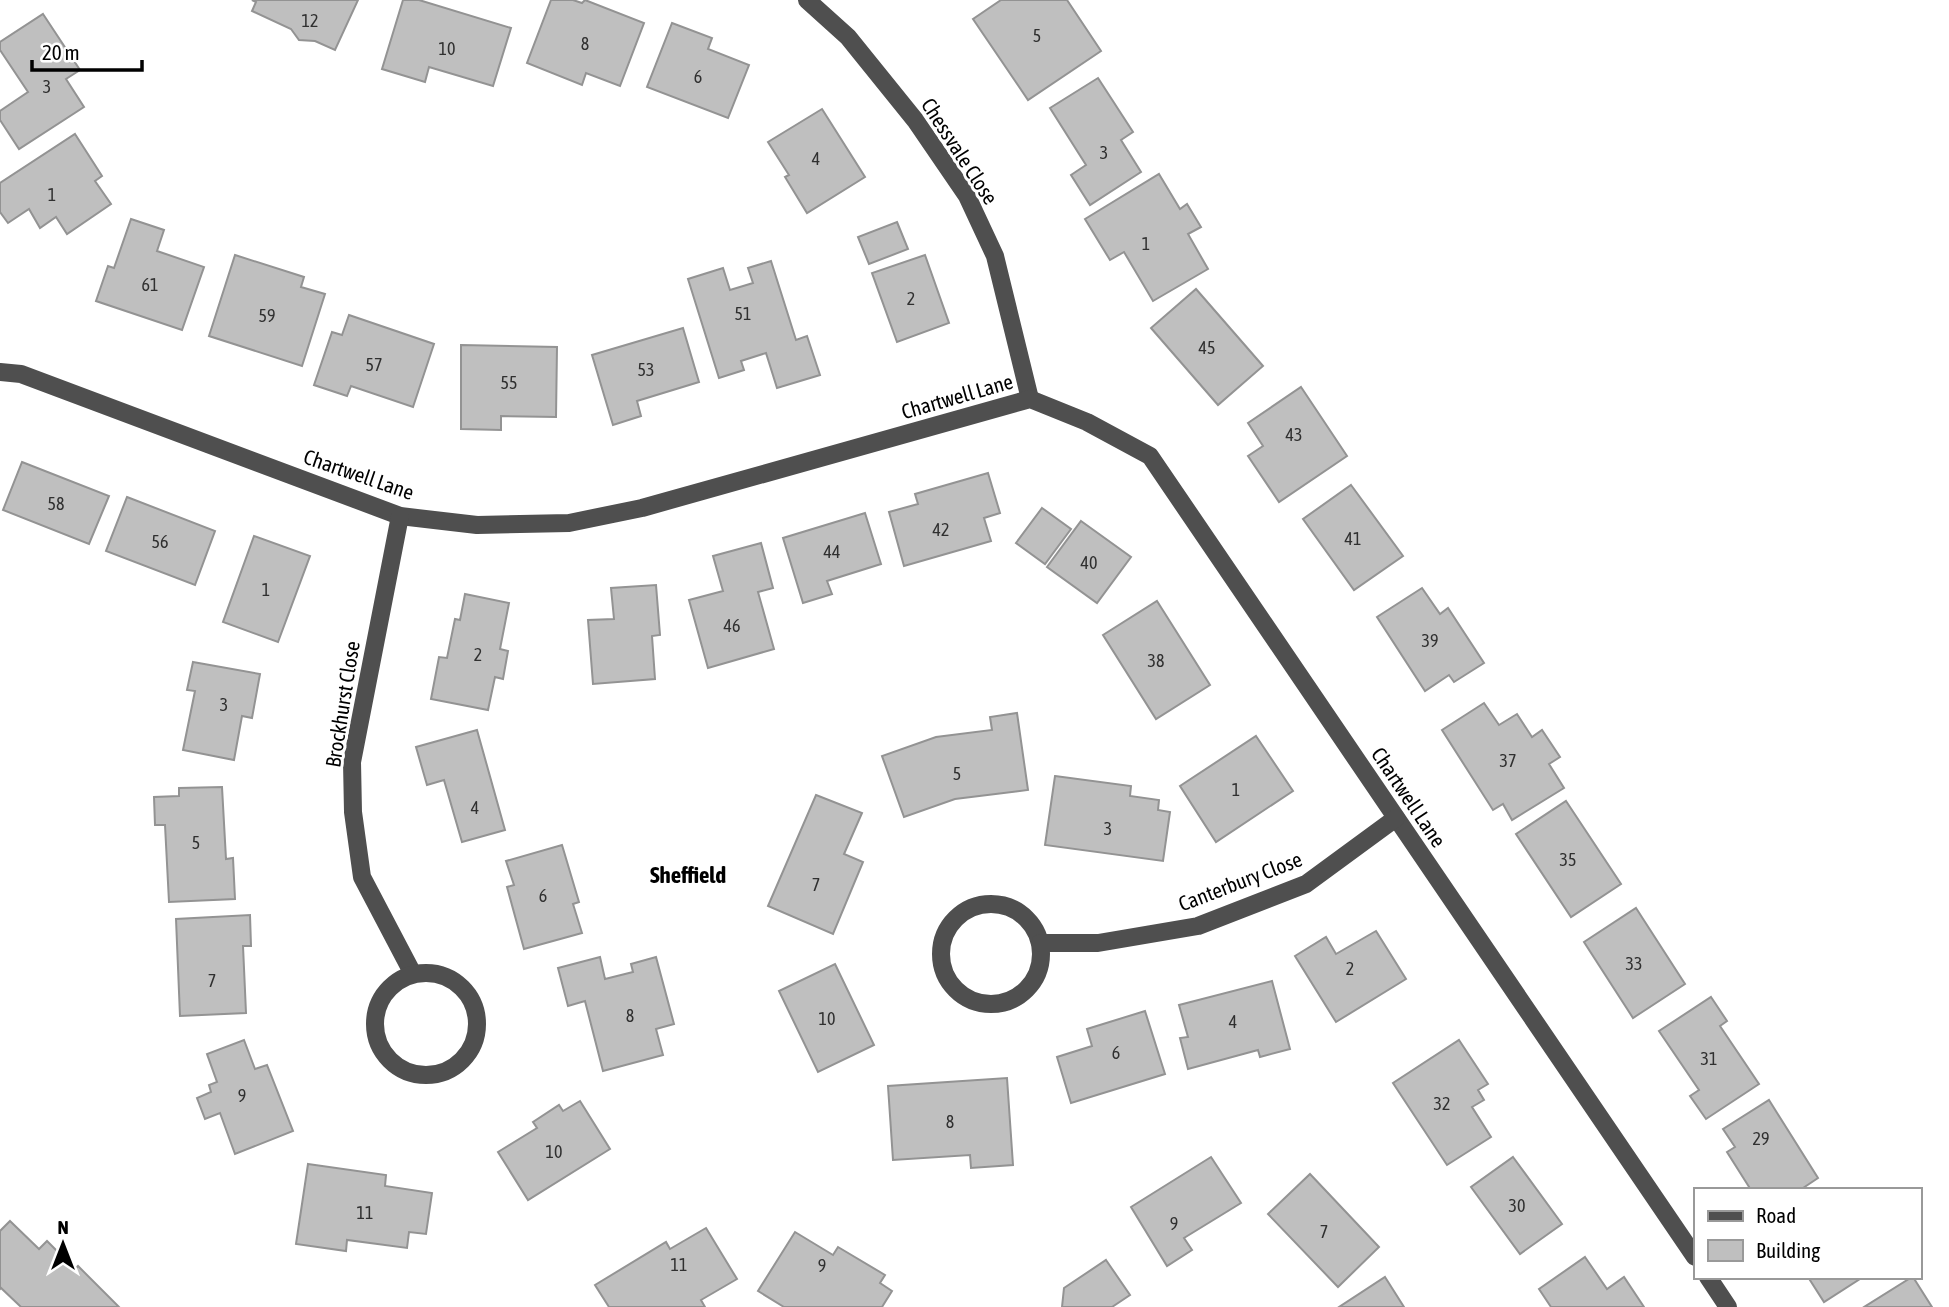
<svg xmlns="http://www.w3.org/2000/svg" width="1949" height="1307" viewBox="0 0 1949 1307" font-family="'Asap Condensed',sans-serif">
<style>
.building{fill:#bfbfbf;stroke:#939393;stroke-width:2}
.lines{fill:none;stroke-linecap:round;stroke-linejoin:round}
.minor{stroke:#4f4f4f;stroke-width:18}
.labels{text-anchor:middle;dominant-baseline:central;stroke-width:6;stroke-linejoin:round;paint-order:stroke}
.number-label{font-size:18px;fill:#303030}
.street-label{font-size:21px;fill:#000;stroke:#fff}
.neighbourhood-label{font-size:23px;font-weight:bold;fill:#000;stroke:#fff}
</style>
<rect width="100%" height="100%" fill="#fff"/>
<!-- building -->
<g class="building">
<path d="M 252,0 L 358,0 L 335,50 L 315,41 L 299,40 L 291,29 L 252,11 L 256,2 Z"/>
<path d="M 403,0 L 419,0 L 511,28 L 493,86 L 429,67 L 425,82 L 382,69 Z"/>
<path d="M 551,0 L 573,0 L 582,3 L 585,0 L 644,23 L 620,86 L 586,73 L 582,85 L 527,63 Z"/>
<path d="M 1001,0 L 1067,0 L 1101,51 L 1028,100 L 973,19 Z"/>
<path d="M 43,14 L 80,70 L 66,79 L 84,107 L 19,149 L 0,120 L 0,111 L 28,92 L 0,50 L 0,42 Z"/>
<path d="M 672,23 L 712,38 L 708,49 L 749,65 L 728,118 L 647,87 Z"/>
<path d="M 1098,78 L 1133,132 L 1121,140 L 1141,172 L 1090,205 L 1071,175 L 1086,165 L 1050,108 Z"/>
<path d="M 822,109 L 865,177 L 807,213 L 785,177 L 789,175 L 768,142 Z"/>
<path d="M 75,134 L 102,176 L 95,181 L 111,204 L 67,234 L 56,217 L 40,228 L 29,209 L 8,223 L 0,212 L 0,183 Z"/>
<path d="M 1159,174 L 1180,209 L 1187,204 L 1201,227 L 1188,234 L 1208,269 L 1153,301 L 1124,252 L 1110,260 L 1085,219 Z"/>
<path d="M 131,219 L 164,230 L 157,251 L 204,267 L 182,330 L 96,301 L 108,266 L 114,268 Z"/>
<path d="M 897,222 L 908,249 L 869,264 L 858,237 Z"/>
<path d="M 235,255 L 304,277 L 301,287 L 325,294 L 302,366 L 209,336 Z"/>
<path d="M 925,255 L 949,323 L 897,342 L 872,273 Z"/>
<path d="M 771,261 L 796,340 L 807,336 L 820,375 L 777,388 L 766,353 L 741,361 L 744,370 L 719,378 L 688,279 L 723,268 L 730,290 L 753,283 L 748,268 Z"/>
<path d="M 1196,289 L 1263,366 L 1218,405 L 1151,328 Z"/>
<path d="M 349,315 L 434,344 L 413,407 L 351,386 L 347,396 L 314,385 L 332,332 L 342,335 Z"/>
<path d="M 683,328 L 699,382 L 637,401 L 641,416 L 613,425 L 592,355 Z"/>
<path d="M 461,345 L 557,347 L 556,417 L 501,416 L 501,430 L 461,429 Z"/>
<path d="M 1301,387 L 1347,456 L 1279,502 L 1248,456 L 1263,446 L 1248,423 Z"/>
<path d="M 22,462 L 109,496 L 89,544 L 3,510 Z"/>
<path d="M 988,473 L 1000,513 L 984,518 L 991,541 L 904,566 L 889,512 L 918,504 L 915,494 Z"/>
<path d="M 1351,485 L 1403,556 L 1354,590 L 1303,519 Z"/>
<path d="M 127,497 L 215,531 L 195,585 L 106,551 Z"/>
<path d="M 1042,508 L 1071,529 L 1045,564 L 1016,543 Z"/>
<path d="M 865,513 L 881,564 L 827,581 L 832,594 L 803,603 L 783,538 Z"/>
<path d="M 1081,521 L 1131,557 L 1097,603 L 1047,567 Z"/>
<path d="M 254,536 L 310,556 L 278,642 L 223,622 Z"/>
<path d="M 761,543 L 773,588 L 758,592 L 774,649 L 708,668 L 689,600 L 723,591 L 713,556 Z"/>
<path d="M 656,585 L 660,635 L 652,636 L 655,679 L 593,684 L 588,620 L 614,619 L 611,588 Z"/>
<path d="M 1422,588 L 1440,614 L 1448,608 L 1484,663 L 1454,682 L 1449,675 L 1425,691 L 1377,617 Z"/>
<path d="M 465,594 L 509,603 L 500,649 L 508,651 L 503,679 L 495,677 L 488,710 L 431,699 L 439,657 L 447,658 L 455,619 L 460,620 Z"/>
<path d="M 1157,601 L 1210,685 L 1156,719 L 1103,635 Z"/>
<path d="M 193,662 L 260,674 L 252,718 L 242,716 L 234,760 L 183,750 L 195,691 L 187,690 Z"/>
<path d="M 1484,703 L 1499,725 L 1517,714 L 1532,737 L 1542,730 L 1560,757 L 1549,764 L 1564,788 L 1512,820 L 1503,804 L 1493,810 L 1442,730 Z"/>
<path d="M 1017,713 L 1028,790 L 955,799 L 904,817 L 882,756 L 936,737 L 992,730 L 990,717 Z"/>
<path d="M 477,730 L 505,830 L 462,842 L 444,780 L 427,785 L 416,747 Z"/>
<path d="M 1256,736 L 1293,791 L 1216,842 L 1180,786 Z"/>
<path d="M 1055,776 L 1131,786 L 1130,796 L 1159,800 L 1158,810 L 1170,812 L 1163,861 L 1045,845 Z"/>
<path d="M 222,787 L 226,859 L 233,858 L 235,899 L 169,902 L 165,825 L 155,825 L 154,797 L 179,796 L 179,788 Z"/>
<path d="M 816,795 L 862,813 L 844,854 L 863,862 L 833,934 L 768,906 Z"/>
<path d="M 1566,801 L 1621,884 L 1571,917 L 1516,834 Z"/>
<path d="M 562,845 L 579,902 L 573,904 L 582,933 L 524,949 L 507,887 L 514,885 L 506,861 Z"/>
<path d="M 1636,908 L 1685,984 L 1633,1018 L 1584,942 Z"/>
<path d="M 250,915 L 251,946 L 243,946 L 246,1013 L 180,1016 L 176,919 Z"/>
<path d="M 1376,931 L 1406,979 L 1336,1022 L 1295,956 L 1326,937 L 1336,954 Z"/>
<path d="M 600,957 L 605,979 L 633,972 L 631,964 L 656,957 L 674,1024 L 656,1029 L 663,1055 L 603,1071 L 585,1001 L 568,1006 L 558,968 Z"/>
<path d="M 835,964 L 874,1045 L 818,1072 L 779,991 Z"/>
<path d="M 1272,981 L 1290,1049 L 1260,1057 L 1258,1050 L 1188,1069 L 1180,1038 L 1188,1037 L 1179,1005 Z"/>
<path d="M 1711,997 L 1727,1021 L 1720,1026 L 1759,1084 L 1706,1119 L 1690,1096 L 1699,1090 L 1659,1031 Z"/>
<path d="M 1145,1011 L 1165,1074 L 1071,1103 L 1057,1057 L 1092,1046 L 1087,1029 Z"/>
<path d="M 244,1040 L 255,1069 L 267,1065 L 293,1131 L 235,1154 L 220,1113 L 205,1119 L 197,1098 L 211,1092 L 209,1085 L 217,1082 L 207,1054 Z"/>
<path d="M 1459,1040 L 1488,1084 L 1478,1090 L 1484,1100 L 1472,1107 L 1491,1137 L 1447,1165 L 1393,1083 Z"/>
<path d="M 1007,1078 L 1013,1165 L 971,1168 L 970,1155 L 893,1160 L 888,1086 Z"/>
<path d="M 1769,1100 L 1818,1178 L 1800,1190 L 1751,1190 L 1727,1152 L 1735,1147 L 1723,1129 Z"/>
<path d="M 580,1101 L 610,1149 L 528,1200 L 498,1152 L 537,1128 L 533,1122 L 559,1105 L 563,1111 Z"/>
<path d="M 1211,1157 L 1241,1203 L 1184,1238 L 1192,1250 L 1167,1266 L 1131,1207 Z"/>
<path d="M 1513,1157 L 1562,1224 L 1520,1254 L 1471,1187 Z"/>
<path d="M 308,1164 L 386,1175 L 385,1186 L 432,1193 L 426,1234 L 409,1232 L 407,1248 L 347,1240 L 346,1251 L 296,1244 Z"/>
<path d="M 1310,1174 L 1379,1247 L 1338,1287 L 1268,1214 Z"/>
<path d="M 10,1221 L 39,1249 L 47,1241 L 75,1269 L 78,1266 L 119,1307 L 21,1307 L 1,1288 L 0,1289 L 0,1231 Z"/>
<path d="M 706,1228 L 737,1279 L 701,1300 L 705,1307 L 609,1307 L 595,1285 L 666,1242 L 670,1249 Z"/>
<path d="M 795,1232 L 833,1255 L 838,1247 L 885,1275 L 880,1283 L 892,1291 L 882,1307 L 784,1307 L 758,1291 Z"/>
<path d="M 1585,1257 L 1607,1289 L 1624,1277 L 1644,1307 L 1551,1307 L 1539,1289 Z"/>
<path d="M 1106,1260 L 1130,1295 L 1112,1307 L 1062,1307 L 1064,1288 Z"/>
<path d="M 1385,1277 L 1404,1307 L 1339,1307 Z"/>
<path d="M 1808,1277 L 1863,1277 L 1824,1302 Z"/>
<path d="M 1913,1277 L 1932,1307 L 1864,1307 L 1912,1277 Z"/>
</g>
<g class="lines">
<!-- minor -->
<g class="minor">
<path d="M 807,0 L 848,37 L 915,120 L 967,196 L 995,256 L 1030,399"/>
<path d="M 0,372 L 21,374 L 400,516 L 477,525 L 569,523 L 642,508 L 1030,399 L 1087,422 L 1150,456 L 1695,1257"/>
<path d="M 400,516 L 352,762 L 353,812 L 362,877 L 413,974"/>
<circle cx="991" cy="954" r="50"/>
<path d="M 1040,943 L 1098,943 L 1198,926 L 1306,884 L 1396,818"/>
<circle cx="426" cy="1024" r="51"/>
<path d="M 1708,1277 L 1728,1307"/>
</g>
</g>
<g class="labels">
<!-- number labels -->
<g class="number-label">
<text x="310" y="20">12</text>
<text x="1037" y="35">5</text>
<text x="585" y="43">8</text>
<text x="447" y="48">10</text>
<text x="698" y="76">6</text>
<text x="47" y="86">3</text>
<text x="1104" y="152">3</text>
<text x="816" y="158">4</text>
<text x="52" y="194">1</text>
<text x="1146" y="243">1</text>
<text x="150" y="284">61</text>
<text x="911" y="298">2</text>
<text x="743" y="313">51</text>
<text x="267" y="315">59</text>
<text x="1207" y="347">45</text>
<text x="374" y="364">57</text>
<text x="646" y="369">53</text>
<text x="509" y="382">55</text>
<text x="1294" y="434">43</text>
<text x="56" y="503">58</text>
<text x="941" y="529">42</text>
<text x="1353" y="538">41</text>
<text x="160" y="541">56</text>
<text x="832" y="551">44</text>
<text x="1089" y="562">40</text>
<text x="266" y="589">1</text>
<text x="732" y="625">46</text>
<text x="1430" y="640">39</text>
<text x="478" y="654">2</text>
<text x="1156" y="660">38</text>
<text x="224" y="704">3</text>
<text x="1508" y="760">37</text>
<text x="957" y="773">5</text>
<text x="1236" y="789">1</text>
<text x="475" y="807">4</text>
<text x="1108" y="828">3</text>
<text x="196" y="842">5</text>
<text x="1568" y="859">35</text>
<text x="816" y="884">7</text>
<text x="543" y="895">6</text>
<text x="1634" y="963">33</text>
<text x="1350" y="968">2</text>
<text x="212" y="980">7</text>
<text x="630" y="1015">8</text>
<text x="827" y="1018">10</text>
<text x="1233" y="1021">4</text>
<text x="1116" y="1052">6</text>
<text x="1709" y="1058">31</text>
<text x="242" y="1095">9</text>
<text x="1442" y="1103">32</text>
<text x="950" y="1121">8</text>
<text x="1761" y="1138">29</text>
<text x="554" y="1151">10</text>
<text x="1517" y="1205">30</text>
<text x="365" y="1212">11</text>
<text x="1174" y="1223">9</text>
<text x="1324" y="1231">7</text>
<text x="679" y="1264">11</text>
<text x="822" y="1265">9</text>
</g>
<!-- street labels -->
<g class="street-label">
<text transform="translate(960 151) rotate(57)">Chessvale Close</text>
<text transform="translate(957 396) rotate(-16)">Chartwell Lane</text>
<text transform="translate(359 474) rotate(19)">Chartwell Lane</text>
<text transform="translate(342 704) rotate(-81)">Brockhurst Close</text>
<text transform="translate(1409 797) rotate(56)">Chartwell Lane</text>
<text transform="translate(1240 881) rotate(-21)">Canterbury Close</text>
</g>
<!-- neighbourhood labels -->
<g class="neighbourhood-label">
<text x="688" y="875">Sheffield</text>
</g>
</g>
<!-- legend -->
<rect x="1694" y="1188" width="228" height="91" fill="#ffffff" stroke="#999999" stroke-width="2"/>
<rect x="1708" y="1211" width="35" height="10" fill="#4f4f4f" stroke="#999999" stroke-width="2"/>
<text x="1756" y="1223" font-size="21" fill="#000000">Road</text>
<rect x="1708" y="1240" width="35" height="21" fill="#bfbfbf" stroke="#999999" stroke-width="2"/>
<text x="1756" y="1258" font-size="21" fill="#000000">Building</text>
<!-- north arrow -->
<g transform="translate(63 1244)" stroke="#ffffff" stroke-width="5" paint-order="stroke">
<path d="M0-5L12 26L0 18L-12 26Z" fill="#000000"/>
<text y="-10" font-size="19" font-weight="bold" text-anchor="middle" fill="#000000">N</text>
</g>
<!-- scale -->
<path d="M32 60v10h110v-10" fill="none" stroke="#000000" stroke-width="3.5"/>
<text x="42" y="60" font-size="21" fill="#000000" stroke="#ffffff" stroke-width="5" paint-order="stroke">20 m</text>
</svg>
